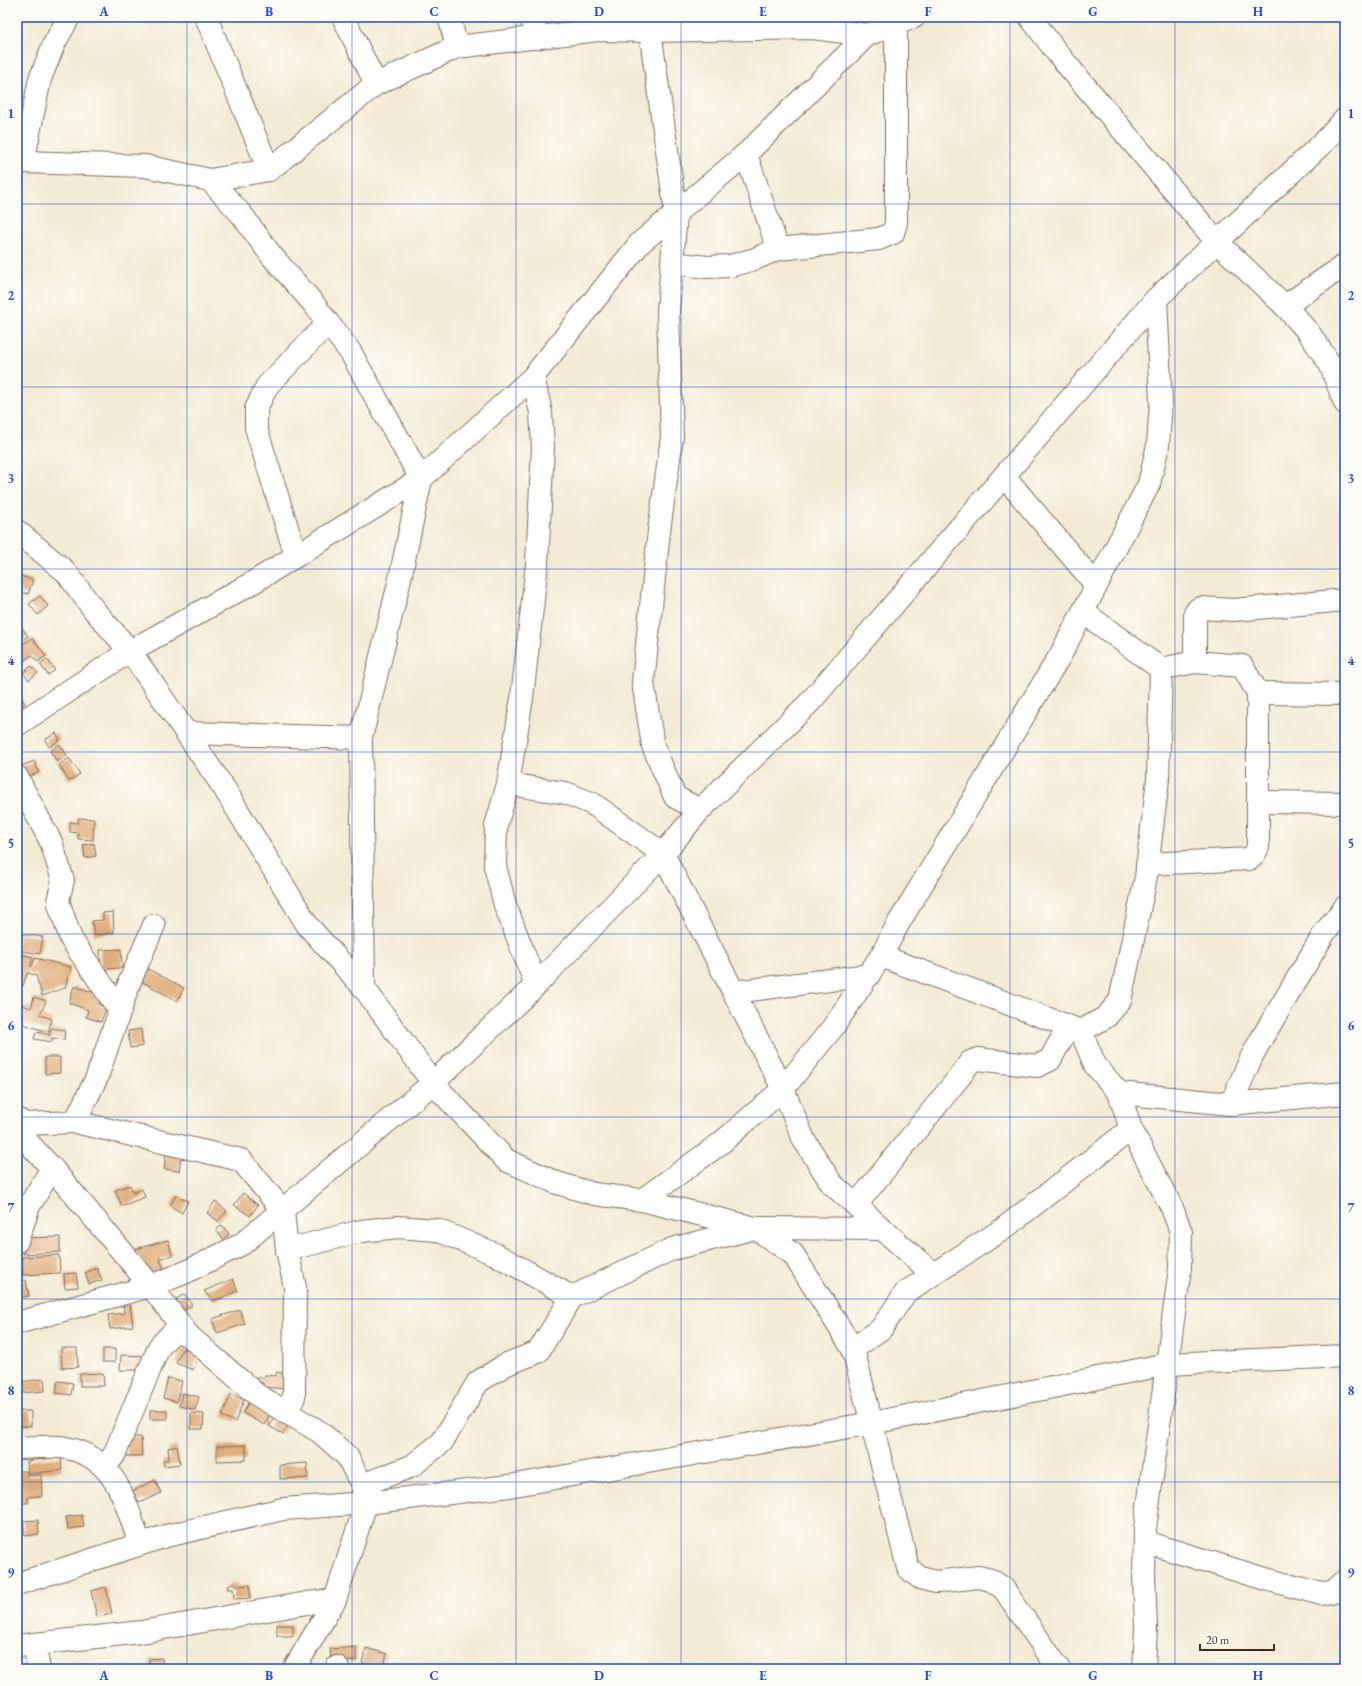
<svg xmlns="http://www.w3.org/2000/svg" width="1362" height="1686" viewBox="0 0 1362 1686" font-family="'EB Garamond',serif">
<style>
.building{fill:#e0ac79}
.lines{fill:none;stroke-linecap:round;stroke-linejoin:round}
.minor-casing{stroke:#7b6d5d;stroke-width:24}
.minor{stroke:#fff;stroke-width:22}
.grid{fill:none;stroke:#1d4ed8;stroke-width:1;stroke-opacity:0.55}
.neatline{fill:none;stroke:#1d4ed8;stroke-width:1.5}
.grid-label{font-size:13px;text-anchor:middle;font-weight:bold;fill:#1d4ed8}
</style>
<rect width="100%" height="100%" fill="#fdfcf7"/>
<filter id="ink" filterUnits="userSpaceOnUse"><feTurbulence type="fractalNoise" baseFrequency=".025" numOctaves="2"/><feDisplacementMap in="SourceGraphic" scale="8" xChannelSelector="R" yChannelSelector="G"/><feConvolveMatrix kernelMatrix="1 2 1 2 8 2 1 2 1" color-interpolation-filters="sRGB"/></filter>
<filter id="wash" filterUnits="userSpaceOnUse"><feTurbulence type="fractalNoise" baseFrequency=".012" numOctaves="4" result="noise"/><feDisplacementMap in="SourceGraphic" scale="16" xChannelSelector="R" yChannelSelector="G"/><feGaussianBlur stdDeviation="0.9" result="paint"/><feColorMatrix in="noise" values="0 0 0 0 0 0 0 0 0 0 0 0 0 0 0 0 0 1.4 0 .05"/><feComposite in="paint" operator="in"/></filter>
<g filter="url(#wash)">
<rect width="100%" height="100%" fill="#f3ead3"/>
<g id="blocks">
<!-- building -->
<g class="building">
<path d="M 17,575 L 33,580 L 28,594 L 17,591 Z"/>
<path d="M 40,596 L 48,606 L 38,615 L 29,604 Z"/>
<path d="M 19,624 L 28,636 L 20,642 L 17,638 L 17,626 Z"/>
<path d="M 32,638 L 46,656 L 38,662 L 32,655 L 21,663 L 17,656 L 17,648 Z"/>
<path d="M 47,659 L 55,670 L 48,675 L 40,664 Z"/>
<path d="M 31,666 L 38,673 L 29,680 L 23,673 Z"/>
<path d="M 17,691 L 25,704 L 17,708 Z"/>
<path d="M 56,733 L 60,740 L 49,747 L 45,740 Z"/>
<path d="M 59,744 L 67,755 L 57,762 L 50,751 Z"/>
<path d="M 69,758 L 80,774 L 69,781 L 59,765 Z"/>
<path d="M 34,761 L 39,772 L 24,779 L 19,767 Z"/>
<path d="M 78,818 L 94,819 L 93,840 L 78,839 L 78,833 L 70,832 L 70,822 L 78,823 Z"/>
<path d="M 94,843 L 96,856 L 85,858 L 83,845 Z"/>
<path d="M 113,912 L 114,933 L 94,935 L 92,921 L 103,920 L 103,913 Z"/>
<path d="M 19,934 L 43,937 L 40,954 L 17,950 Z"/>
<path d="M 121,949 L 122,968 L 101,969 L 100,950 Z"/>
<path d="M 17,953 L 33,957 L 30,966 L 32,966 L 35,958 L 71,967 L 65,988 L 42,996 L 36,975 L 27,973 L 23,986 L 17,979 Z"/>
<path d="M 146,968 L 184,988 L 177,1001 L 139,980 Z"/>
<path d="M 74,986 L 101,995 L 99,1005 L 106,1007 L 101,1022 L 86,1017 L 88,1010 L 69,1003 Z"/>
<path d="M 34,997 L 46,1001 L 40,1015 L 52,1019 L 48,1032 L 17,1022 L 17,1010 L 19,1004 L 31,1008 Z"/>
<path d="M 51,1028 L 65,1030 L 64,1040 L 52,1038 L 52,1042 L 34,1039 L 36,1032 L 50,1035 Z"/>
<path d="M 141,1029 L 143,1046 L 130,1048 L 128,1031 Z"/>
<path d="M 45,1057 L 60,1057 L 60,1073 L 45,1074 Z"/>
<path d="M 166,1153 L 181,1155 L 179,1171 L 164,1169 Z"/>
<path d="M 130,1185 L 133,1193 L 142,1189 L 145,1197 L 122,1206 L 115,1190 Z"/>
<path d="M 243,1193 L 258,1205 L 250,1216 L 234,1205 Z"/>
<path d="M 176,1195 L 188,1201 L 182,1213 L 170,1206 Z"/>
<path d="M 215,1201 L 227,1211 L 218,1221 L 207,1213 Z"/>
<path d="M 222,1225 L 229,1234 L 223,1239 L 216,1230 Z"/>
<path d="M 60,1237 L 60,1252 L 23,1254 L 23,1238 Z"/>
<path d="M 168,1240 L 172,1255 L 160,1259 L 164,1270 L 143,1275 L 136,1249 Z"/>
<path d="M 59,1255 L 60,1273 L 23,1275 L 22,1257 Z"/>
<path d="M 97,1268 L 102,1280 L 89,1284 L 85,1273 Z"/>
<path d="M 76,1273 L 78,1287 L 65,1288 L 64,1274 Z"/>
<path d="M 233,1279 L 238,1291 L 213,1301 L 204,1291 Z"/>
<path d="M 26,1280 L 29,1296 L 17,1298 L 17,1282 Z"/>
<path d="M 185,1294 L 192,1305 L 183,1310 L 176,1299 Z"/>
<path d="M 130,1303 L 133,1326 L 110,1329 L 108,1315 L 124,1313 L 123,1304 Z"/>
<path d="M 240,1310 L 245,1324 L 217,1333 L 212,1319 Z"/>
<path d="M 61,1348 L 77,1348 L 78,1367 L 62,1368 Z"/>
<path d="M 183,1348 L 199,1354 L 193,1370 L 176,1363 Z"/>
<rect x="103" y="1349" width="12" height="13"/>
<path d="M 121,1355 L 146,1356 L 146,1370 L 120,1370 Z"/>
<path d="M 277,1372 L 286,1374 L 285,1389 L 263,1387 L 263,1383 L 256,1382 L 257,1377 L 264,1378 L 265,1375 L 276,1376 Z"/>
<path d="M 103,1373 L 104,1386 L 80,1386 L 80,1374 Z"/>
<path d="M 168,1378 L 182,1381 L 177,1402 L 163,1398 Z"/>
<path d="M 44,1379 L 45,1391 L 21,1393 L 19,1382 Z"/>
<path d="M 58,1381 L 73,1383 L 71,1395 L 56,1393 Z"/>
<path d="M 182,1393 L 199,1397 L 195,1410 L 179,1406 Z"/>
<path d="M 231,1394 L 244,1400 L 235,1422 L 222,1416 Z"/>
<path d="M 250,1400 L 271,1412 L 264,1425 L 243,1413 Z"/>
<path d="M 17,1405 L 19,1411 L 31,1411 L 31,1426 L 17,1426 Z"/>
<rect x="150" y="1410" width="17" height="9"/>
<path d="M 277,1412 L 291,1420 L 283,1434 L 269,1426 Z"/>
<path d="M 191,1413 L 204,1414 L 203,1429 L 191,1429 Z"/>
<path d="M 126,1437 L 141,1437 L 142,1456 L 127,1456 Z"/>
<path d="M 246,1445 L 246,1460 L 217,1461 L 217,1446 Z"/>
<path d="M 177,1446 L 180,1464 L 164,1466 L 163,1460 L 169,1459 L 168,1448 Z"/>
<path d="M 61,1457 L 62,1470 L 28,1474 L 27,1461 Z"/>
<path d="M 307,1463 L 308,1478 L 280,1479 L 280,1465 Z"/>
<path d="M 17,1471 L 27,1471 L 27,1476 L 41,1475 L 42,1496 L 28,1497 L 28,1503 L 17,1503 Z"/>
<path d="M 155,1480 L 161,1493 L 139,1503 L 133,1491 Z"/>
<path d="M 82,1515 L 84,1527 L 68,1529 L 66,1517 Z"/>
<path d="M 38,1520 L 39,1534 L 25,1536 L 23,1521 Z"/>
<path d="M 233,1582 L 238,1586 L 250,1585 L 250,1598 L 234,1599 L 233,1589 L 227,1589 L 229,1585 Z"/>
<path d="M 106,1587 L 112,1614 L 97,1617 L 91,1591 Z"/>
<rect x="277" y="1625" width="16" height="11"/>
<path d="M 356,1647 L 356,1661 L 331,1662 L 330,1649 Z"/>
<path d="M 366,1648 L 387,1654 L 383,1668 L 362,1663 Z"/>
<path d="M 162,1658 L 163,1669 L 149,1669 L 149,1659 Z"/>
</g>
</g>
</g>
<g filter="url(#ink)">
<use href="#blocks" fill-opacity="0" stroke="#7b6d5d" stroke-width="1"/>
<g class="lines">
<defs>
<g id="minor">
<path d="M 206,17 L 269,170"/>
<path d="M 343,17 L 376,84"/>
<path d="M 449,17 L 457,47"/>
<path d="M 531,17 L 537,38"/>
<path d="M 1030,17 L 1058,54 L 1217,242 L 1285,306 L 1309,333 L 1330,364 L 1345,403"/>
<path d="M 650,31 L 676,214 L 668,311 L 672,437 L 659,531 L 643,682 L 653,746 L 675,797 L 700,810"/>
<path d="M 746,154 L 778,249"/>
<path d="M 23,162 L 40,79 L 54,44 L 69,17"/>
<path d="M 17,164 L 23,162 L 145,166 L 210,180 L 269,170 L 376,84 L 457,47 L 598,30 L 650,31 L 813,28 L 867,35"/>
<path d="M 210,180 L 242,215 L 271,255 L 313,303 L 351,353 L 421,479 L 399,583 L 361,738 L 364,988 L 433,1083 L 506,1160 L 557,1183 L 594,1194 L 642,1200 L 755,1228 L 793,1254 L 853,1349 L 908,1568 L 920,1578 L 936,1582 L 978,1577 L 991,1580 L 1003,1588 L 1059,1669"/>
<path d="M 672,263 L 707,267 L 730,266 L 755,259 L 778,249 L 879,239 L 893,233 L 896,223 L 896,24"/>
<path d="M 1285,306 L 1345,265"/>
<path d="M 533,377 L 541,413 L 543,447 L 537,564 L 522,698 L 508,784 L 496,826 L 495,866 L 505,905 L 536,985"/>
<path d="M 1004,476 L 1096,585"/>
<path d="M 17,531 L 66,572 L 94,610 L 130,651 L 224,788 L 308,926 L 364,988"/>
<path d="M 296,556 L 256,428 L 256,409 L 267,386 L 328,323"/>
<path d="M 1083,612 L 1161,669 L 1195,662 L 1242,666 L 1258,693 L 1258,847 L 1254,855 L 1250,859 L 1147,864"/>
<path d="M 1195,662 L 1195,613 L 1198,609 L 1201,608 L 1234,610 L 1345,600"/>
<path d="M 1258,693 L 1345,694"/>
<path d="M 17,725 L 130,651 L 252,583 L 421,479 L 533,377 L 640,243 L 746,154 L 867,35 L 914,17"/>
<path d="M 187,733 L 361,738"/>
<path d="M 17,777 L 51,842 L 63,880 L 58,901 L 71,939 L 120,1011"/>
<path d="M 508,784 L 566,793 L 593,804 L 663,854 L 783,1089 L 804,1140 L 832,1184 L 933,1274"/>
<path d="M 1258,802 L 1345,803"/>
<path d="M 881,956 L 1081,1031 L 1095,1065 L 1119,1093 L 1131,1129 L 1172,1208 L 1181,1232 L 1180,1268 L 1145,1529 L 1144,1575 L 1146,1628 L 1144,1669"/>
<path d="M 734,992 L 869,975"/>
<path d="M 1081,1031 L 1106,1017 L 1120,1001 L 1146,877 L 1158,779 L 1161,669"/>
<path d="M 1119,1093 L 1231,1104 L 1345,1093"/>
<path d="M 1231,1104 L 1252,1056 L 1262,1038 L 1325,932 L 1345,907"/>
<path d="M 17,1119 L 25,1124 L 75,1122 L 241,1160 L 283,1211 L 287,1250 L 295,1287 L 294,1397 L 286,1413"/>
<path d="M 75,1122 L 97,1077 L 130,981 L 154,925"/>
<path d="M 17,1131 L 52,1168 L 151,1286 L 188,1335 L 257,1395 L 320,1432 L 347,1456 L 362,1485 L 366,1503 L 335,1600 L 294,1669"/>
<path d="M 642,1200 L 721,1143 L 783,1089 L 834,1026 L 881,956 L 898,924 L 1061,654 L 1149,484 L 1158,445 L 1161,402 L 1156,299"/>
<path d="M 856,1205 L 961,1075 L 970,1062 L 978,1059 L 1037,1066 L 1050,1060 L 1068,1027"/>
<path d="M 17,1241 L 29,1206 L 52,1168"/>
<path d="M 287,1250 L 361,1231 L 398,1227 L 437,1230 L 495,1254 L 572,1297"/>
<path d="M 17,1323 L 151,1286 L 184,1273 L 242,1244 L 433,1083 L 536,985 L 663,854 L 700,810 L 810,702 L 1156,299 L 1327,139 L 1345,119"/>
<path d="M 853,1349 L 881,1329 L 906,1292 L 1003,1229 L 1131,1129"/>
<path d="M 17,1448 C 33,1448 51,1445 66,1448 C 117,1457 125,1503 140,1544"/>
<path d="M 105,1467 L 114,1455 L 159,1347 L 174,1331 L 188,1335"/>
<path d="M 362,1485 L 412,1466 L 442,1442 L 478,1382 L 507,1364 L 538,1352 L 572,1297 L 672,1249 L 755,1228 L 883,1229"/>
<path d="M 1145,1542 L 1255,1576 L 1321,1594 L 1334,1591 L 1345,1581"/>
<path d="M 17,1584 L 166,1536 L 283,1509 L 366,1503 L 509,1486 L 872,1423 L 1168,1364 L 1345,1356"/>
<path d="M 34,1645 L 39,1669"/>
<path d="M 17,1646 L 141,1632 L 307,1603 L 335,1600"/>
<path d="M 337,1667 L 338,1669"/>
</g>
</defs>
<!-- minor casing -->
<use href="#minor" class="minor-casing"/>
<!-- minor -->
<use href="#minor" class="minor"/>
</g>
</g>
<!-- grid -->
<path class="grid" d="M 187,17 L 187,1669M 352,17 L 352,1669M 516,17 L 516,1669M 681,17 L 681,1669M 846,17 L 846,1669M 1010,17 L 1010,1669M 1175,17 L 1175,1669M 17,204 L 1345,204M 17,387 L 1345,387M 17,569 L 1345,569M 17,752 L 1345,752M 17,934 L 1345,934M 17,1117 L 1345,1117M 17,1299 L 1345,1299M 17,1482 L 1345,1482"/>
<!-- margin -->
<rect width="1362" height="1686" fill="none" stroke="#fdfcf7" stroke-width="44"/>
<!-- scale -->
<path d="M1200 1644v6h74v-6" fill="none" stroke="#3b2a1e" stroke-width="2"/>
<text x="1206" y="1644" font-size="12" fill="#3b2a1e" stroke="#fdfcf7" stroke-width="3" paint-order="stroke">20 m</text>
<rect x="22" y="22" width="1318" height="1642" class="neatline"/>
<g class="grid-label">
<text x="104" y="16">A</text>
<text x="269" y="16">B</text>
<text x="434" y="16">C</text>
<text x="599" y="16">D</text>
<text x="763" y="16">E</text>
<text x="928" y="16">F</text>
<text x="1093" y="16">G</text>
<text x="1258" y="16">H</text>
<text x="11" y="118">1</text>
<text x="1351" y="118">1</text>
<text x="11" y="300">2</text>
<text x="1351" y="300">2</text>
<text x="11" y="483">3</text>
<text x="1351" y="483">3</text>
<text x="11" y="665">4</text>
<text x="1351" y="665">4</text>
<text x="11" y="848">5</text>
<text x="1351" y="848">5</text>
<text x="11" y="1030">6</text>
<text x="1351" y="1030">6</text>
<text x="11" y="1212">7</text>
<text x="1351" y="1212">7</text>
<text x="11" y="1395">8</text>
<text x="1351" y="1395">8</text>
<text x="11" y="1577">9</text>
<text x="1351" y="1577">9</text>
<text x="104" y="1680">A</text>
<text x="269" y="1680">B</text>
<text x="434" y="1680">C</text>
<text x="599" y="1680">D</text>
<text x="763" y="1680">E</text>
<text x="928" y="1680">F</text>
<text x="1093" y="1680">G</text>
<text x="1258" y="1680">H</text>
</g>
</svg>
